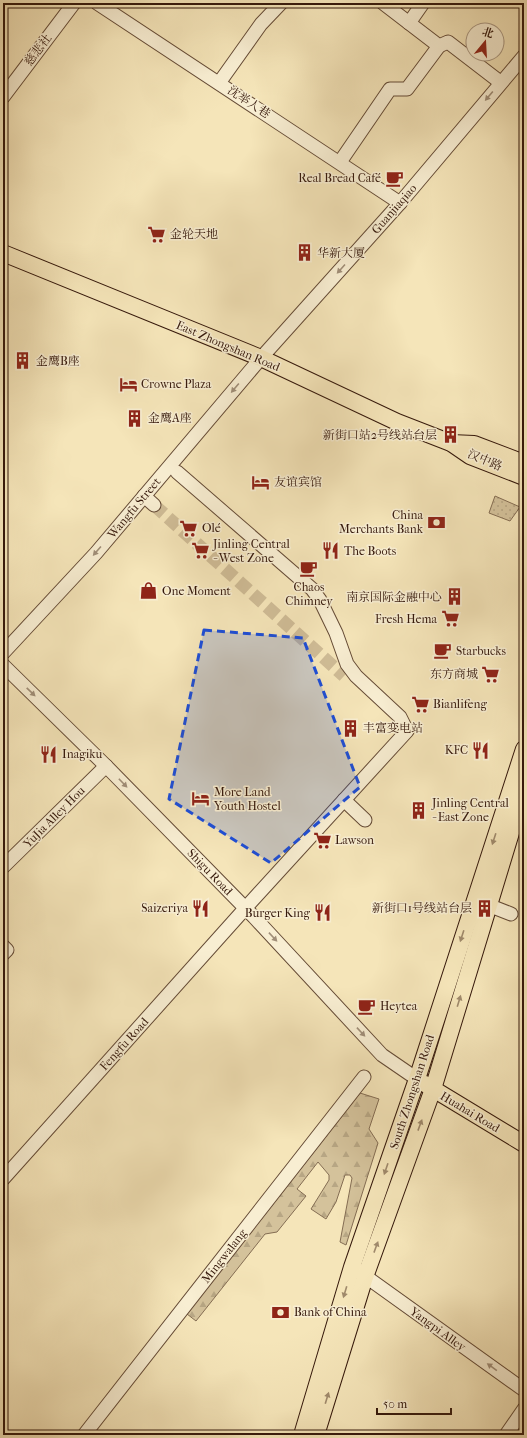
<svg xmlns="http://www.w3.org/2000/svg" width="527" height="1438" viewBox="0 0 527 1438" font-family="'IM FELL French Canon','Noto Serif SC',serif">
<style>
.grass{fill:url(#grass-dots);stroke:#846d53}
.forest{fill:url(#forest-firs);stroke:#846d53}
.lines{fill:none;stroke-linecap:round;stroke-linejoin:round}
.minor-tunnel{stroke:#cfbc96;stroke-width:13;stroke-dasharray:13 6;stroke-linecap:butt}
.minor-casing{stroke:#654b36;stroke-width:15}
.major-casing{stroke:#35180b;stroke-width:18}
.minor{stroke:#f8eed2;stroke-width:13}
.major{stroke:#f5e5b9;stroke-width:16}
.oneway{fill:#a08e78}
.oneway2{fill:#9f896b}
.marked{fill:#1d4ed8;fill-opacity:0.2;stroke:#1d4ed8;stroke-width:3;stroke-dasharray:8 5;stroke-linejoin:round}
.labels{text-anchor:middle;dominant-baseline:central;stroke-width:3;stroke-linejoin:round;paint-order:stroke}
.street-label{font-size:12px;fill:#35180b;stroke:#f8eed2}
.poi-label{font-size:12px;fill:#35180b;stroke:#f8eed2;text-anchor:start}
</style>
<defs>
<pattern id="grass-dots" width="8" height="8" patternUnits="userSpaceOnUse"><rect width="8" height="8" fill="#d4c29b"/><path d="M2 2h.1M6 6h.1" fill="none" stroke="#b7a684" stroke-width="1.8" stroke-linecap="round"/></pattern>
<pattern id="forest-firs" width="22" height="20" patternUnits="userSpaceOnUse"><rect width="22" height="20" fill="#d4c29b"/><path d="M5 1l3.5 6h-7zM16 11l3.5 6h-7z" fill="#b7a684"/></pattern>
</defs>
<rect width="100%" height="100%" fill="#f5e5b9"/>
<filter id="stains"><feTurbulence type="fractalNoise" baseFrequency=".005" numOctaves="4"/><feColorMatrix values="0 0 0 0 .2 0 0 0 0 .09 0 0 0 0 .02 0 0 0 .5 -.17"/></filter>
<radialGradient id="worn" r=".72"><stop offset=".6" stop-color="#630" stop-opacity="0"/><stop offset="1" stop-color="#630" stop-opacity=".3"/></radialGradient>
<!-- grass -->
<path class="grass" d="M 495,496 L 520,507 L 510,521 L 489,513 Z"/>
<!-- forest -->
<path class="forest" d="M 360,1093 L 379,1099 L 369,1129 L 378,1143 L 346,1245 L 340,1242 L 352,1178 L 350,1175 L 345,1175 L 336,1202 L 326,1219 L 311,1209 L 329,1180 L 329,1175 L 318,1162 L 297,1189 L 306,1196 L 277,1232 L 265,1234 L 196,1321 L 187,1314 Z"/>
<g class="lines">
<!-- minor-tunnel -->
<path class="minor-tunnel" d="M 154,505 L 344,676"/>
<defs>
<g id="minor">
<path d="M 97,3 L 400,203"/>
<path d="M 383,3 L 439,46 L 448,42 L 500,82"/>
<path d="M 409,23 L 423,3"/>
<path d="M 219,83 L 261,24 L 281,3"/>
<path d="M 3,97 L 74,3"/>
<path d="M 340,162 L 390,89 L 407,89 L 439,46"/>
<path d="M 144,496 L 154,505"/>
<path d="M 3,653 L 96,553 L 261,358 L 400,203 L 524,56"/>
<path d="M 3,665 L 106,766 L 254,917 L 382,1055 L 417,1079"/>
<path d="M 344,800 L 365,820"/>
<path d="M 3,867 L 106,766"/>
<path d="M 488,905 L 511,914"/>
<path d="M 3,946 L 7,950 L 3,954"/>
<path d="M 3,1179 L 250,903 L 407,731 L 400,717 L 356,676 L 347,664 L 336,633 L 320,600 L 312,589 L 177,472"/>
<path d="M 358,1271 L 524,1390"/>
<path d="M 84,1435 L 364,1077"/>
<path d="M 506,1435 L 524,1409"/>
</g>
<g id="major">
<path d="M 3,253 L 261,358 L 397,422 L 451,443 L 470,456 L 524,477"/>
<path d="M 451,443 L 474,444 L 524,463"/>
<path d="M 425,1084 L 524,1144"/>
<path d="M 302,1435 L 352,1267 L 417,1079 L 524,749"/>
<path d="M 316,1435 L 365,1277 L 433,1089 L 524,790"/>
</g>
</defs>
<!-- minor casing -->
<use href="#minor" class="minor-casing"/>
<!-- major casing -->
<use href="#major" class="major-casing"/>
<!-- minor -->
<use href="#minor" class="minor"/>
<!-- major -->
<use href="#major" class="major"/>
</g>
<!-- one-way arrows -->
<defs><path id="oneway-solid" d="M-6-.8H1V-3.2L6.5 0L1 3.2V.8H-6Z"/></defs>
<g class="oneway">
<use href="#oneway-solid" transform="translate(489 96) rotate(130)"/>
<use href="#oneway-solid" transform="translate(341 269) rotate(132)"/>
<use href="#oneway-solid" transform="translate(235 388) rotate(130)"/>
<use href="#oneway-solid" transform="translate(97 551) rotate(131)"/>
<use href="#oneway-solid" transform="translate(31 692) rotate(44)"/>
<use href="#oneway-solid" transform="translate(123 783) rotate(46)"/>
<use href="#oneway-solid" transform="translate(273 937) rotate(47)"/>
<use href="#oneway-solid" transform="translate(361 1032) rotate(47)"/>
<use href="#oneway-solid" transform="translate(492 1367) rotate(-144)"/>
</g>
<g class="oneway2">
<use href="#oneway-solid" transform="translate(494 839) rotate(108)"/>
<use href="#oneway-solid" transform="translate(462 936) rotate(108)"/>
<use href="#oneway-solid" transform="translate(459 1001) rotate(-73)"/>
<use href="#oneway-solid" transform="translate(420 1125) rotate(-70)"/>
<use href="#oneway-solid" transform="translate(386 1169) rotate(109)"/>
<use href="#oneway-solid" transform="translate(376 1247) rotate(-70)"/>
<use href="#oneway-solid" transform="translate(345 1292) rotate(107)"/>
<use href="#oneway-solid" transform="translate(327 1398) rotate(-73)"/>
</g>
<!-- marked area -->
<path class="marked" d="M 204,630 L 303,638 L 360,787 L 271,863 L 169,799 Z"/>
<!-- icons -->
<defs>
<symbol id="cafe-bare" viewBox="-9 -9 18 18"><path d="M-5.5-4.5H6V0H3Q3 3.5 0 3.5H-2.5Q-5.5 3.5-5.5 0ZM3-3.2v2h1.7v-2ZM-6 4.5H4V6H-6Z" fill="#8f2418" stroke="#f8eed2" stroke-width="2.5" paint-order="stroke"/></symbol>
<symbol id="supermarket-bare" viewBox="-9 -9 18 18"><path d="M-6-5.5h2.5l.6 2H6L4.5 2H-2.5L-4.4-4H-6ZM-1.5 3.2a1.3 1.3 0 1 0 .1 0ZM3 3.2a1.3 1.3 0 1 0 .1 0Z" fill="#8f2418" stroke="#f8eed2" stroke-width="2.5" paint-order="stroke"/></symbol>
<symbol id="building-bare" viewBox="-9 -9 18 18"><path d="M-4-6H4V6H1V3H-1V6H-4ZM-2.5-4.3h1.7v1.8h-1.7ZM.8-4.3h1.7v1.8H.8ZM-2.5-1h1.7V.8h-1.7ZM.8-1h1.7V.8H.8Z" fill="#8f2418" stroke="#f8eed2" stroke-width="2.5" paint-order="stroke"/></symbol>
<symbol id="hotel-bare" viewBox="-9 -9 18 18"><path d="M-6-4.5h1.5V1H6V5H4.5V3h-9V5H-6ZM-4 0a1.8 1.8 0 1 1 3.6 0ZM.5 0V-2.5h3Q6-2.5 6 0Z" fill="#8f2418" stroke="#f8eed2" stroke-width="2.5" paint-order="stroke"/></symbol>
<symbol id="bank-bare" viewBox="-9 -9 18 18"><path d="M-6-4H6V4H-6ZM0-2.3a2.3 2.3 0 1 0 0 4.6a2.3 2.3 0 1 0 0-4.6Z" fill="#8f2418" stroke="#f8eed2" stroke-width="2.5" paint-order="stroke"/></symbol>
<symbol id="restaurant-bare" viewBox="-9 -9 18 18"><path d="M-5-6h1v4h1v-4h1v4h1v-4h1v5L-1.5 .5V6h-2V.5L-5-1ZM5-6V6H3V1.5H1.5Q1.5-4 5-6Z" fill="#8f2418" stroke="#f8eed2" stroke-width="2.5" paint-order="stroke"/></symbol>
<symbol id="shop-bare" viewBox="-9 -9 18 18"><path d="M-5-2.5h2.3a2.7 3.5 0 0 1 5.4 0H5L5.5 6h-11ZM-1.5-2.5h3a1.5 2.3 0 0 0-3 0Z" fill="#8f2418" stroke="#f8eed2" stroke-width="2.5" paint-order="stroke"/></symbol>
</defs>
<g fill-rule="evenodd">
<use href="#cafe-bare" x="382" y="166" width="25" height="25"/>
<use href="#supermarket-bare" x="144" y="222" width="25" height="25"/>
<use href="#building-bare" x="292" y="240" width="25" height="25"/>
<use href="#building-bare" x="10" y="348" width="25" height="25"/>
<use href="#hotel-bare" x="116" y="372" width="25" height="25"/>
<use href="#building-bare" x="122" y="406" width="25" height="25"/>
<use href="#building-bare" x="438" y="422" width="25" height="25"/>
<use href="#hotel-bare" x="248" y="470" width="25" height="25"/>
<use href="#bank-bare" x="424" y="510" width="25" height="25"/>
<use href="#supermarket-bare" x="176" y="516" width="25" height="25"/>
<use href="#supermarket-bare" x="188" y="538" width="25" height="25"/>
<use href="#restaurant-bare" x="318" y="538" width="25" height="25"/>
<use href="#cafe-bare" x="296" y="556" width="25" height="25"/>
<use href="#shop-bare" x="136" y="578" width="25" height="25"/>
<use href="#building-bare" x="442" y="584" width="25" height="25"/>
<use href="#supermarket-bare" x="438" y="606" width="25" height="25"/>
<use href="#cafe-bare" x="430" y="638" width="25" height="25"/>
<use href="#supermarket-bare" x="478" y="662" width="25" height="25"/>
<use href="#supermarket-bare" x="408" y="692" width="25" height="25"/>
<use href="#building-bare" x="338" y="716" width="25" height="25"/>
<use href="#restaurant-bare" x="468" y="738" width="25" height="25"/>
<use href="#restaurant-bare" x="36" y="742" width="25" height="25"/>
<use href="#hotel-bare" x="188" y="786" width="25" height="25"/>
<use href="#building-bare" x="406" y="798" width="25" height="25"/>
<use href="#supermarket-bare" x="310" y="828" width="25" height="25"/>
<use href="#restaurant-bare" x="188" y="896" width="25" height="25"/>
<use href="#building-bare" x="472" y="896" width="25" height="25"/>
<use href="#restaurant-bare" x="310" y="900" width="25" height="25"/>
<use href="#cafe-bare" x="354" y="994" width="25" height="25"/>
<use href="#bank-bare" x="268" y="1300" width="25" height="25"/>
</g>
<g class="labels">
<!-- street labels -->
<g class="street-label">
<text transform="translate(38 50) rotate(-53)">慈悲社</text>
<text transform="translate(249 102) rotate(33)">沈举人巷</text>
<text transform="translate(394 209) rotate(-49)">Guanjiaqiao</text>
<text transform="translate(228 346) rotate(23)">East Zhongshan Road</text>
<text transform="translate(485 460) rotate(23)">汉中路</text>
<text transform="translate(134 508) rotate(-50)">Wangfu Street</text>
<text transform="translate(54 817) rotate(-45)">YuJia Alley Hou</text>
<text transform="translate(210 872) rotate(46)">Shigu Road</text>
<text transform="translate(124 1044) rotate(-48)">Fengfu Road</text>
<text transform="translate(412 1092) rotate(-72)">South Zhongshan Road</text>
<text transform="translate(470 1112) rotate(31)">Huahai Road</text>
<text transform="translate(224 1256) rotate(-52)">Mingwalang</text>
<text transform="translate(438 1329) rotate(36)">Yangpi Alley</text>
</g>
<!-- poi labels -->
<g class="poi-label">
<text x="381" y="178" text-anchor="end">Real Bread Café</text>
<text x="170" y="234">金轮天地</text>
<text x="317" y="253">华新大厦</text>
<text x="36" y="361">金鹰B座</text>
<text x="141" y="384">Crowne Plaza</text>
<text x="148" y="418">金鹰A座</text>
<text x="437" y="435" text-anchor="end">新街口站2号线站台层</text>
<text x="274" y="482">友谊宾馆</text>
<text x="423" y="515" text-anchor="end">China<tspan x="423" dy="14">Merchants Bank</tspan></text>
<text x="202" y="528">Olé</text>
<text x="213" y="544">Jinling Central<tspan x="213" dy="14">- West Zone</tspan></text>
<text x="344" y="551">The Boots</text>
<text x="309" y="587" text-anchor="middle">Chaos<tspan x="309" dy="14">Chimney</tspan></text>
<text x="162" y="591">One Moment</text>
<text x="442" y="597" text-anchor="end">南京国际金融中心</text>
<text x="437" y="619" text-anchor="end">Fresh Hema</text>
<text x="456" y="651">Starbucks</text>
<text x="478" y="674" text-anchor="end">东方商城</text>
<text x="433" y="704">Bianlifeng</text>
<text x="363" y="728">丰富变电站</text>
<text x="468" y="750" text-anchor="end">KFC</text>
<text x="62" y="754">Inagiku</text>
<text x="214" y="792">More Land<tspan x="214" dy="14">Youth Hostel</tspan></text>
<text x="432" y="803">Jinling Central<tspan x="432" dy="14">- East Zone</tspan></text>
<text x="335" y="840">Lawson</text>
<text x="188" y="908" text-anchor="end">Saizeriya</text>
<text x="472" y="908" text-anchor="end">新街口1号线站台层</text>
<text x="310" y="913" text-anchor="end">Burger King</text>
<text x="380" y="1006">Heytea</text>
<text x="294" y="1312">Bank of China</text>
</g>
</g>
<!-- margin -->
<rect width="527" height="1438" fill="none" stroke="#f5e5b9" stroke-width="16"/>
<rect x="4" y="4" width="519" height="1430" fill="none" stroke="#35180b" stroke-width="2"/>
<rect x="8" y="8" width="511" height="1422" fill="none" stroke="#35180b"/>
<!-- north arrow -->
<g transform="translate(485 42) rotate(18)"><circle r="19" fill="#f8eed2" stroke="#aa9882"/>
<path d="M0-3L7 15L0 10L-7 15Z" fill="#8f2418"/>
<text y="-6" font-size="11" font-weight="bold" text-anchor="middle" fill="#35180b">北</text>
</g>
<!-- scale -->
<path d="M377 1408v6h74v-6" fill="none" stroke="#35180b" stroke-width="2"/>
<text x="383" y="1408" font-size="12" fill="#35180b" stroke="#f8eed2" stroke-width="3" paint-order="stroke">50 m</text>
<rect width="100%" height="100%" filter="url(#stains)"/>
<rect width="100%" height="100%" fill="url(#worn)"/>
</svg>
